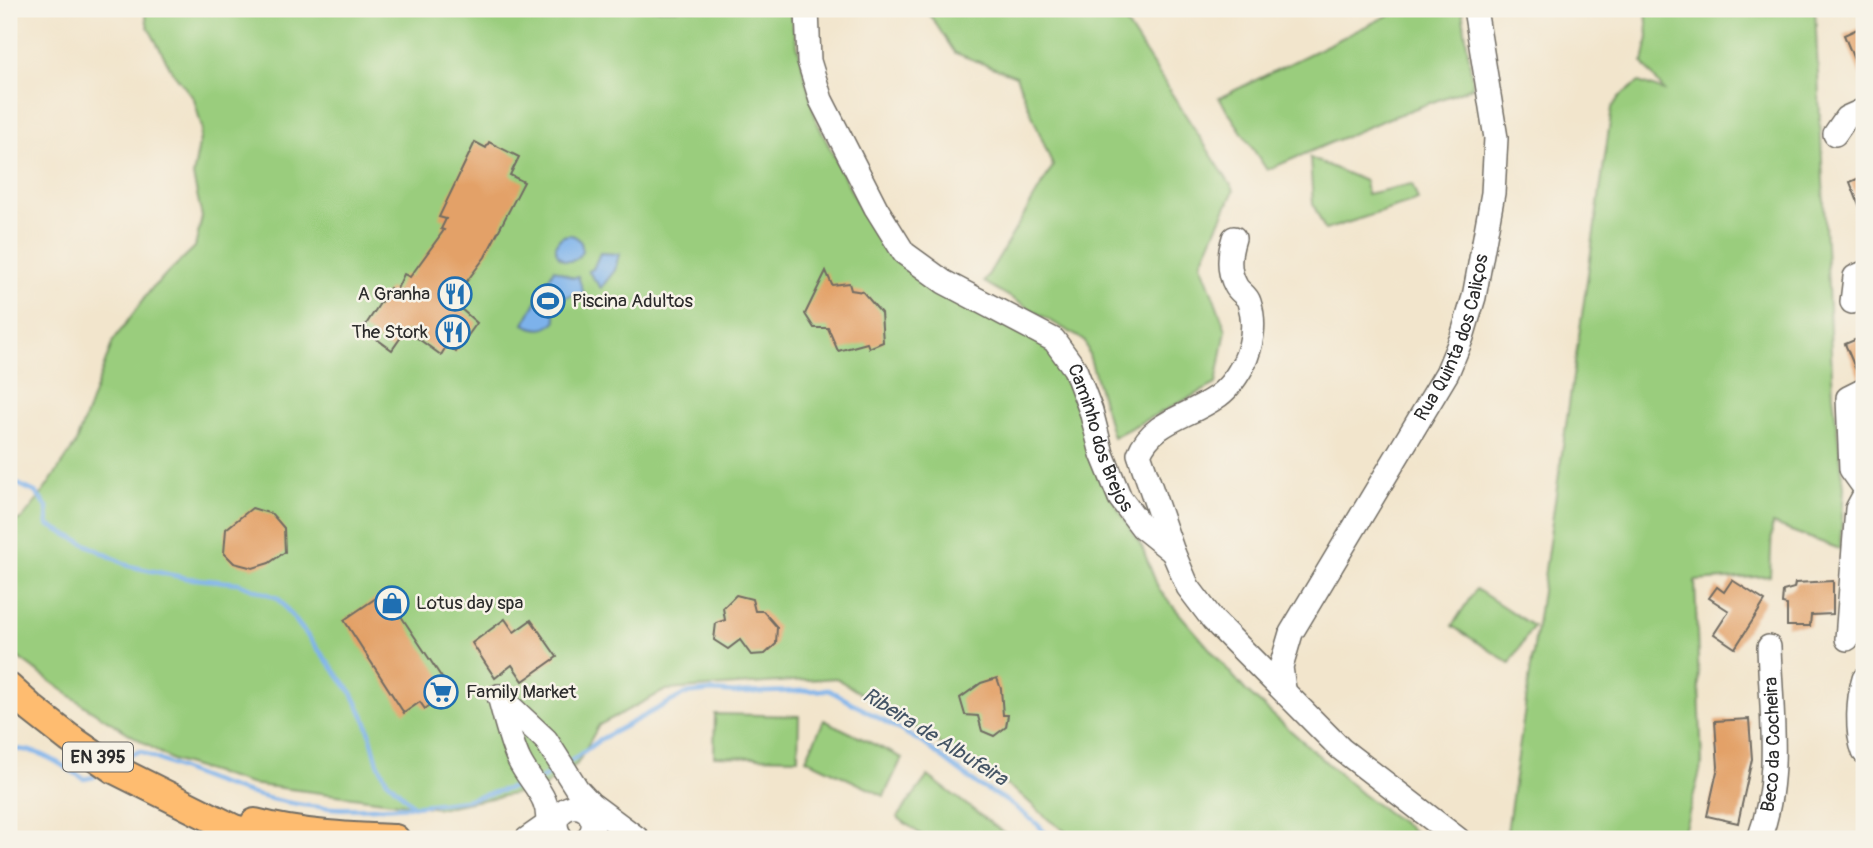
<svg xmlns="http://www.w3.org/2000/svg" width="1873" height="848" viewBox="0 0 1873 848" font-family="Pangolin,sans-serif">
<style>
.green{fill:#9acd7d;stroke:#627c54;stroke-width:2}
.water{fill:#7db2eb;stroke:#546e8b;stroke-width:2}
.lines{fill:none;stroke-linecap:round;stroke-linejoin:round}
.stream{stroke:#7db2eb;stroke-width:4.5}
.building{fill:#e3a168}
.minor-casing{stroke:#716c63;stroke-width:26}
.major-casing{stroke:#716c63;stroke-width:32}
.minor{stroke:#fff;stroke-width:23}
.major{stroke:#febc70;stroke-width:28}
.labels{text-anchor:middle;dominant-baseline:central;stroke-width:5;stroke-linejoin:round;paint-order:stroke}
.shield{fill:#f7f3e8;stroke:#686764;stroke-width:2}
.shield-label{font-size:18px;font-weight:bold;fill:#2b2b2b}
.poi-label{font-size:19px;fill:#2b2b2b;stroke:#f7f3e8;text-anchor:start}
.street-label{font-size:19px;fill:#2b2b2b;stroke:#f7f3e8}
.water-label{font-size:21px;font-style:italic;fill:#445465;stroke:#f7f3e8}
</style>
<rect width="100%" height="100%" fill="#f7f3e8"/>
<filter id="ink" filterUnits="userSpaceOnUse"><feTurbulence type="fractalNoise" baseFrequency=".0143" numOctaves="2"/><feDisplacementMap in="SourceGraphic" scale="14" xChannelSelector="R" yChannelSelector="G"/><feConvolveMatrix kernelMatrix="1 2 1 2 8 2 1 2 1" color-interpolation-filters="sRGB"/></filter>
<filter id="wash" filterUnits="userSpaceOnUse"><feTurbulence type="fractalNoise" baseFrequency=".00686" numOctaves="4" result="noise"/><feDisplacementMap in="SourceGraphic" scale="28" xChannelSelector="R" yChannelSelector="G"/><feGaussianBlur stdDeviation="1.57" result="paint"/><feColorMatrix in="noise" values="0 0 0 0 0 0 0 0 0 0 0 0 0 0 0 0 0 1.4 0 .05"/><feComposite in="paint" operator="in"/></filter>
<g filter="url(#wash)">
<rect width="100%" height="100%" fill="#f2e5cc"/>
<!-- green -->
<g class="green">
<path d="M 144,9 L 791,9 L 792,24 L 816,120 L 862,213 L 909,272 L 1046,344 L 1067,372 L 1105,487 L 1142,547 L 1159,590 L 1246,691 L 1362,794 L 1424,839 L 1076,839 L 1049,820 L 1020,794 L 836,678 L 666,690 L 599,725 L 577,764 L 540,789 L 439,808 L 250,784 L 172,760 L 86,707 L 9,651 L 9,524 L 23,518 L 39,498 L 75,445 L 113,341 L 152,288 L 195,247 L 202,217 L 193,176 L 202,128 L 194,99 L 172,71 L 148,27 Z"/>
<path d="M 926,9 L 1117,9 L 1234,190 L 1201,263 L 1226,330 L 1216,384 L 1113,437 L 1085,341 L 984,282 L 1053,166 L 1016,76 L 955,53 Z"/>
<path d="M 1401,9 L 1462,9 L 1473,87 L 1384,120 L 1267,170 L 1219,98 Z"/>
<path d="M 1646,9 L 1815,9 L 1833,395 L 1844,487 L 1840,549 L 1772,524 L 1770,576 L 1695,581 L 1702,764 L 1682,839 L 1506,839 L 1612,108 L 1619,97 L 1639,82 L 1664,91 L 1643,63 L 1648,37 Z"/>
<path d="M 1310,158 L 1365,181 L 1367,194 L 1412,184 L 1418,200 L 1325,230 L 1313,204 Z"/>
<path d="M 1476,589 L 1533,626 L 1510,663 L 1452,626 Z"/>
<path d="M 715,714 L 799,716 L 798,758 L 714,756 Z"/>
<path d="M 824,720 L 902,758 L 884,796 L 806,759 Z"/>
<path d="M 928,776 L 1011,838 L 1011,839 L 927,839 L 897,817 Z"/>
</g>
<!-- water -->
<g class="water">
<circle cx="569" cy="248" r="13"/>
<path d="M 600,253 L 619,254 L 615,270 L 601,288 L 588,271 L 593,269 Z"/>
<path d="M 554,269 L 573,278 L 578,276 L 584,294 C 568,295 564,295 554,310 L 556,320 C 547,332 536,330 524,324 Z"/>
</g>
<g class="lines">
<!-- stream -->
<g class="stream">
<path d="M 9,480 L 35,492 L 47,507 L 48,525 L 129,566 L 186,578 L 238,583 L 278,598 L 352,693 L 367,723 L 378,763 L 386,779 L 414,806 L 465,800 L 526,784"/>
<path d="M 9,750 C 38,746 61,765 84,779 L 94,777"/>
<path d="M 127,756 L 140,751 C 200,779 265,804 332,808 C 359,810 387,807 414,806"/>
<path d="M 568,763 L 601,739 L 685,694 L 711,691 L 738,693 L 829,690 L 923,743 L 978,785 L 1007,801 L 1037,824 L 1051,839"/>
<path d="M 541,779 L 558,769"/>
</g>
</g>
<g id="blocks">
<!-- building -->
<g class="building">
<path d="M 1864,26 L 1864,84 L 1844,35 Z"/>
<path d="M 475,142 L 486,148 L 489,142 L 519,157 L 510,175 L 524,182 L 485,257 L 452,301 L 477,323 L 456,352 L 447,345 L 441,355 L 406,330 L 392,350 L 363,329 L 390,288 L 395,293 L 404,274 L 410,277 L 444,230 L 441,229 L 446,219 L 439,217 Z"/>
<path d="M 1864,176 L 1864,215 L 1863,215 L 1850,182 Z"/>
<path d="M 826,271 L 832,285 L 849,283 L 851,290 L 863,292 L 881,313 L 883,342 L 869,348 L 867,343 L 838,351 L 828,328 L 814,328 L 805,314 Z"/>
<path d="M 1864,336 L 1864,376 L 1859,377 L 1845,344 Z"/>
<path d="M 252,508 L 272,514 L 284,528 L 285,552 L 269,563 L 253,568 L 234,563 L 224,553 L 226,529 Z"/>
<path d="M 1732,580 L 1765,601 L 1735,648 L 1714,634 L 1729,611 L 1709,598 L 1717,587 L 1724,592 Z"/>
<path d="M 1833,581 L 1833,614 L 1811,615 L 1810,626 L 1787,626 L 1787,605 L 1782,604 L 1783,591 L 1794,588 L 1795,583 Z"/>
<path d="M 385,592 L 450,690 L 425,709 L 420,702 L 404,713 L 344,620 Z"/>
<path d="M 736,595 L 752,599 L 755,611 L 763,611 L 777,627 L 776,644 L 765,654 L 751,655 L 740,640 L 728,649 L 714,640 L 716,623 L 725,620 L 723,608 Z"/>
<path d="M 505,619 L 514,632 L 531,620 L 557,657 L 523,681 L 512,665 L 495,678 L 472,643 Z"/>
<path d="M 997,678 L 1001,689 L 1003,715 L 1008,715 L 1006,727 L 994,736 L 982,731 L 978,716 L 965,715 L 960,698 L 981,683 Z"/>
<path d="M 1749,719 L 1752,759 L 1738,823 L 1707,816 L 1718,767 L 1715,721 Z"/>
</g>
</g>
</g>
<g filter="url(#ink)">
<use href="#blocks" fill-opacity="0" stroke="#716c63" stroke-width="2"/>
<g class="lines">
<defs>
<g id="minor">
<path id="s1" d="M 807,9 L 809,61 L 821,100 L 876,208 L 904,253 L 944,282 L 1054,340 L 1075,369 L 1091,411 L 1102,454 L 1120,498 L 1142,527 L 1173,552"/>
<path d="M 1835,134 L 1846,118 L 1864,110"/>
<path d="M 1234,238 C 1229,254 1227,270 1236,286 C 1239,292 1247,295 1249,302 C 1256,323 1252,346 1243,365 C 1236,378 1228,390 1215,398 C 1188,417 1152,421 1139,454 L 1173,552 L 1188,587 L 1213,620 L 1341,749 L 1458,839"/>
<path d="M 1852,302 L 1855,277 L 1864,273"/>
<path d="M 1864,390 L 1848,398 L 1851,469 L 1864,487"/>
<path d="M 1847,639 L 1857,509 L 1864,496"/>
<path d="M 1864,679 C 1858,698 1856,732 1864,752"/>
<path id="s2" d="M 1284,689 L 1281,667 L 1291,633 L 1447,373 L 1462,337 L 1474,297 L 1493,193 L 1496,138 L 1475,9"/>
<path d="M 499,696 L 546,740 L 577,789 L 591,804 L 638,839"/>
<path d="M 499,696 C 505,717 510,741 519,760 C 530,783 552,798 547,825 L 527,839"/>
<path d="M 562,839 C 541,813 582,793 592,819 C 595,827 592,833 587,839"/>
<path id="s3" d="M 1759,839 C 1782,779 1771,711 1769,647"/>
</g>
<g id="major">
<path d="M 9,688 L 32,709 L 69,738 L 114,769 L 234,829 L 273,839"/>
<path d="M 255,823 C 300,835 349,837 395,839"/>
</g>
</defs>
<!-- minor casing -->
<use href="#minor" class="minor-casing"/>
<!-- major casing -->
<use href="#major" class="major-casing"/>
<!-- minor -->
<use href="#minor" class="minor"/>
<!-- major -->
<use href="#major" class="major"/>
</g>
</g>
<!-- icons -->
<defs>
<symbol id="restaurant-ring" viewBox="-11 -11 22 22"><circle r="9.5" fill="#f7f3e8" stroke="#1f6fb2" stroke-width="1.5"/><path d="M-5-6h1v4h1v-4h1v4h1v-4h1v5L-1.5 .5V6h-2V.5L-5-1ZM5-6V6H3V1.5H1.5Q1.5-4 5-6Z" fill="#1f6fb2"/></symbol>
<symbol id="stadium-ring" viewBox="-11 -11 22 22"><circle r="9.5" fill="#f7f3e8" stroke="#1f6fb2" stroke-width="1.5"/><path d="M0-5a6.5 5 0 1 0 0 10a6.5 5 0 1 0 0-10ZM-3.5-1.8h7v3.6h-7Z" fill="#1f6fb2"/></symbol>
<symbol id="shop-ring" viewBox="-11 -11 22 22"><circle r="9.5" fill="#f7f3e8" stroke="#1f6fb2" stroke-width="1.5"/><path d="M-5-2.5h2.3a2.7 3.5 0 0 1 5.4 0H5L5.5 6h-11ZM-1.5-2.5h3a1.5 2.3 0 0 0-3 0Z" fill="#1f6fb2"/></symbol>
<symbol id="supermarket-ring" viewBox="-11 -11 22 22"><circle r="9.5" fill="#f7f3e8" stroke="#1f6fb2" stroke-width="1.5"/><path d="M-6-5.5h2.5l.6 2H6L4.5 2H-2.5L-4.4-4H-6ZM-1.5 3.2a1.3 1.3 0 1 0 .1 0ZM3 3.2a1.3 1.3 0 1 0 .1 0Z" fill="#1f6fb2"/></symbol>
</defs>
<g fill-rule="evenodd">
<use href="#restaurant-ring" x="436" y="275" width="38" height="38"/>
<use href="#stadium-ring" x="529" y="282" width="38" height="38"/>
<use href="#restaurant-ring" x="434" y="313" width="38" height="38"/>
<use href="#shop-ring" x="373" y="584" width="38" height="38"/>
<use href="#supermarket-ring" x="422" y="673" width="38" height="38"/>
</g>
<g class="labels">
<!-- shield labels -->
<rect class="shield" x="63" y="742.5" width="70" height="29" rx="5"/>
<g class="shield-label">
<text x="98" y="757">EN 395</text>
</g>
<!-- poi labels -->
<g class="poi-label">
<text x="430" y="294" text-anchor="end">A Granha</text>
<text x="572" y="301">Piscina Adultos</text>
<text x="428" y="332" text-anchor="end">The Stork</text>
<text x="416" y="603">Lotus day spa</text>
<text x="466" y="692">Family Market</text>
</g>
<!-- street labels -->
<g class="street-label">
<text stroke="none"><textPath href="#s2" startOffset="396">Rua Quinta dos Caliços</textPath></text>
<text stroke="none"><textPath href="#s1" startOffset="550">Caminho dos Brejos</textPath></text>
<text stroke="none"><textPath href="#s3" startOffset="96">Beco da Cocheira</textPath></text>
</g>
<!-- water labels -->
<g class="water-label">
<text transform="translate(935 737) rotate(32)">Ribeira de Albufeira</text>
</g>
</g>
<!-- margin -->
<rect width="1873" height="848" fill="none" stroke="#f7f3e8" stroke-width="35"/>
</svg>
